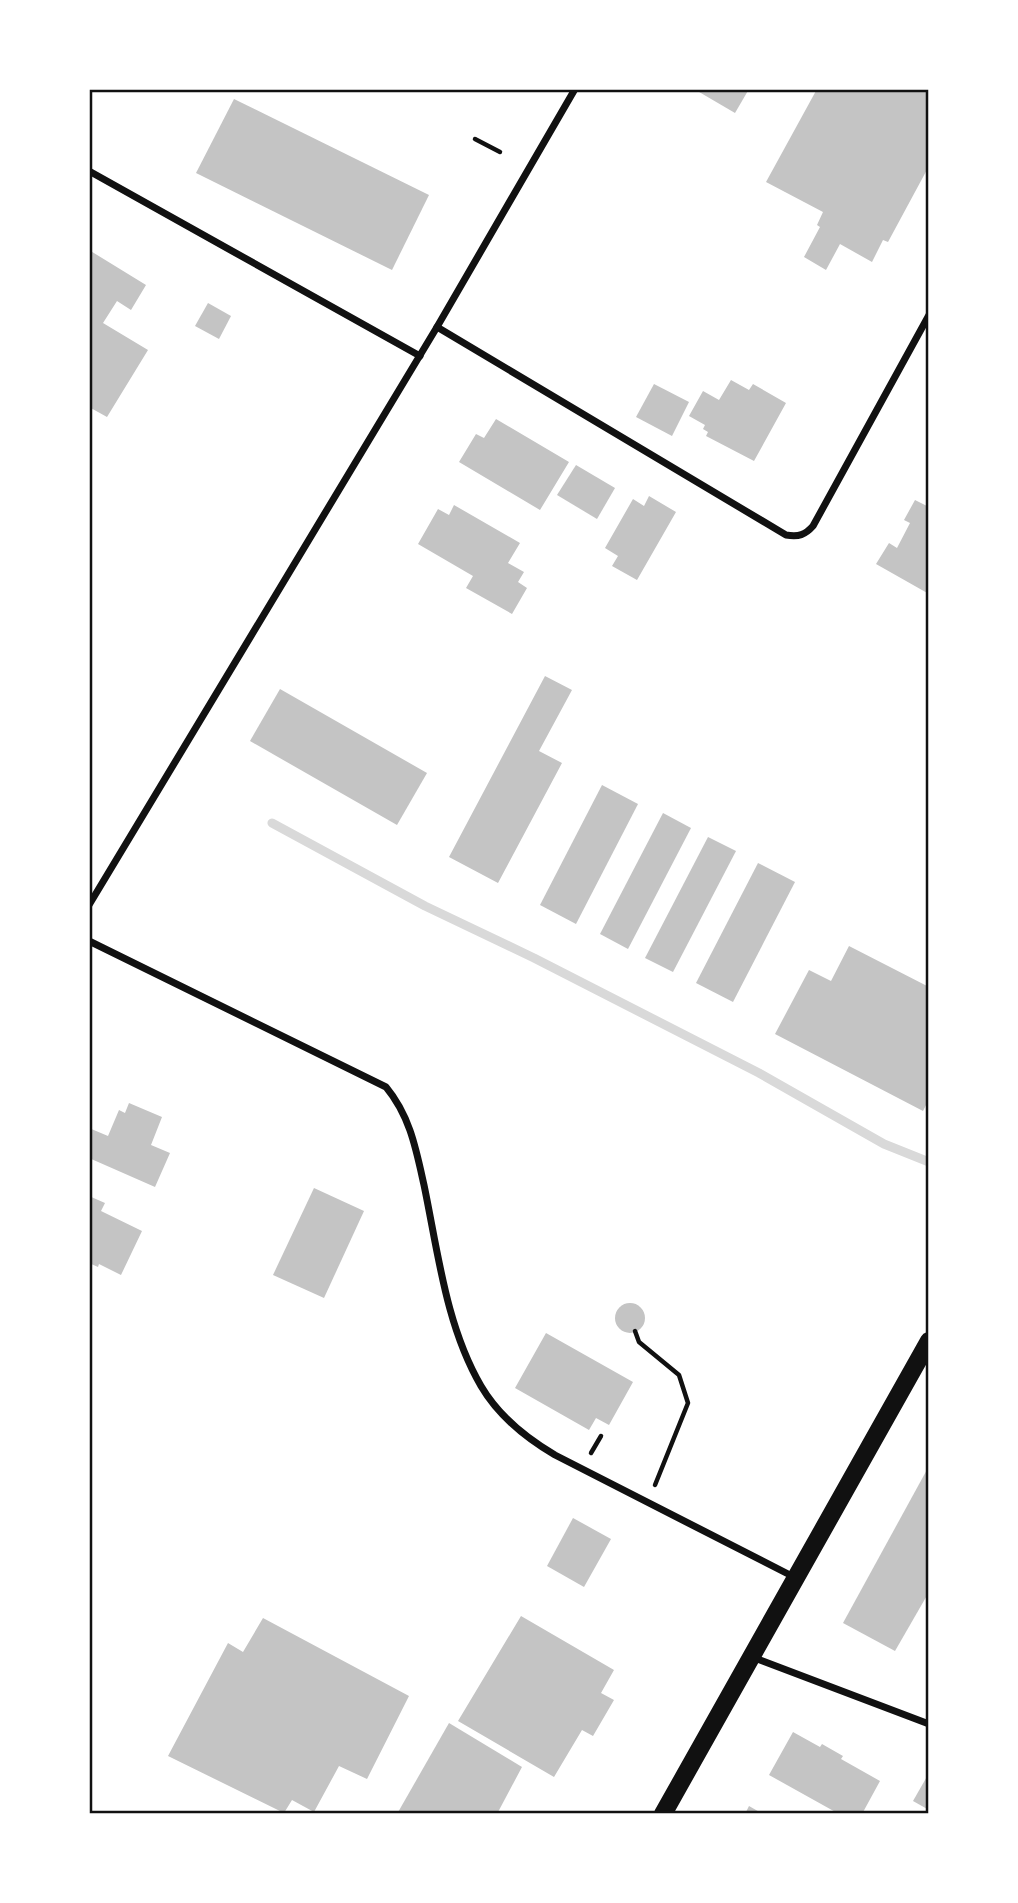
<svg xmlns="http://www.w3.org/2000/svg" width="1018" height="1903" viewBox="0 0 1018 1903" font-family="'Titillium Web',sans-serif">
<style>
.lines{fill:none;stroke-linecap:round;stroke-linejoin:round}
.stream{stroke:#d9d9d9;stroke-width:9}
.building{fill:#c4c4c4}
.path{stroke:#111;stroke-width:4.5}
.minor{stroke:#111;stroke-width:7}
.primary{stroke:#111;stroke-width:18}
.neatline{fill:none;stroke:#111;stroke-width:2.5}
</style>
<rect width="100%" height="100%" fill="#fff"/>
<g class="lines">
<!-- stream -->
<path class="stream" d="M 272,823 L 425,906 L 534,958 L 759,1073 L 884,1144 L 929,1162"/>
</g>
<!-- building -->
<g class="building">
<path d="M 694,89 L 749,89 L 735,113 Z"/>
<path d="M 817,89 L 929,89 L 929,166 L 888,242 L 883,240 L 872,262 L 840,244 L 826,270 L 804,257 L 820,227 L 817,225 L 823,212 L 766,182 Z"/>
<path d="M 234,99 L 429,195 L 392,270 L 196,173 Z"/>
<path d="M 89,250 L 146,285 L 131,310 L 117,301 L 103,323 L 148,350 L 107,417 L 89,407 Z"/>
<path d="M 208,303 L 231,316 L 219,339 L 195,326 Z"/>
<path d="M 731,380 L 749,390 L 753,384 L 786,403 L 754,461 L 706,436 L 708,432 L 703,429 L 705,425 L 689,416 L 703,391 L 719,400 Z"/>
<path d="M 654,384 L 689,402 L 672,436 L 636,417 Z"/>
<path d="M 496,419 L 569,462 L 540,510 L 459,462 L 476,434 L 484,438 Z"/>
<path d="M 576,465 L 615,488 L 597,519 L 557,495 Z"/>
<path d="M 649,496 L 676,512 L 637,580 L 612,566 L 618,556 L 605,548 L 633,499 L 644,506 Z"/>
<path d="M 915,500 L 929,507 L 929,594 L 876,564 L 889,543 L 897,548 L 910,523 L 904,520 Z"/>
<path d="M 454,505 L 520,543 L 508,563 L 524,572 L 518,582 L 527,588 L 512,614 L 466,588 L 473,576 L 418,544 L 438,509 L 449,515 Z"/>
<path d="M 545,676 L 572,690 L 539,751 L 562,763 L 498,883 L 449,857 Z"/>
<path d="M 280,689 L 427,773 L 397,825 L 250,741 Z"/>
<path d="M 602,785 L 638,804 L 576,924 L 540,905 Z"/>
<path d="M 663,813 L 691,828 L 628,949 L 600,934 Z"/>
<path d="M 708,837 L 736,851 L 673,972 L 645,958 Z"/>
<path d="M 758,863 L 795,882 L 733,1002 L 696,983 Z"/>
<path d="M 849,946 L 929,987 L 929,1099 L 923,1111 L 775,1034 L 809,970 L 831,981 Z"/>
<path d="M 129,1103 L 162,1117 L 151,1145 L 170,1153 L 155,1187 L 89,1158 L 89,1128 L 108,1136 L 119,1110 L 125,1113 Z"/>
<path d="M 314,1188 L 364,1211 L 324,1298 L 273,1275 Z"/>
<path d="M 89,1196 L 105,1203 L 101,1211 L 142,1231 L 121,1275 L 99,1264 L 98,1267 L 89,1263 Z"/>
<circle cx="630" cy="1318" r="15"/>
<path d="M 546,1333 L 633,1382 L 609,1425 L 596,1418 L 589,1430 L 515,1388 Z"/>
<path d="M 929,1466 L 929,1592 L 895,1651 L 843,1623 Z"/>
<path d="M 573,1518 L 611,1539 L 584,1587 L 547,1566 Z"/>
<path d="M 521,1616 L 614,1670 L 601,1693 L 614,1700 L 593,1736 L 582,1730 L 554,1777 L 458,1721 Z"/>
<path d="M 263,1618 L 409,1696 L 367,1779 L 339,1766 L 314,1812 L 292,1800 L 284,1813 L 168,1756 L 228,1643 L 243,1652 Z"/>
<path d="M 449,1723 L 522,1767 L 497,1814 L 397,1814 Z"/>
<path d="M 793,1732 L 820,1747 L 822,1744 L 843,1756 L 841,1759 L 880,1781 L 862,1814 L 839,1814 L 769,1775 Z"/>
<path d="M 929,1773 L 929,1810 L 913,1801 Z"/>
<path d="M 749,1806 L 763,1814 L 745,1814 Z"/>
</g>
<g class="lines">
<!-- path -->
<g class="path">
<path d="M 475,139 L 500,152"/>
<path d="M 635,1331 L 639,1342 L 679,1375 L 688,1403 L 655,1485"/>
<path d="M 591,1453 L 601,1436"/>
</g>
<!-- minor -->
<g class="minor">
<path d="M 89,171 L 420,356"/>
<path d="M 437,327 L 786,535 C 799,537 805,535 813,526 L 929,315"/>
<path d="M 89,905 L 437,327 L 575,89"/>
<path d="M 89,941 L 386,1087 C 410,1116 416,1149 424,1185 C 438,1252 446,1326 481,1386 C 498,1415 526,1438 555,1455 L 794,1577"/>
<path d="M 752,1657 L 929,1724"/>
</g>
<!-- primary -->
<path class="primary" d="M 663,1814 L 929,1341"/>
</g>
<!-- border -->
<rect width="1018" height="1903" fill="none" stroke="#ffffff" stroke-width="182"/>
<rect x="91" y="91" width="836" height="1721" class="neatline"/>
</svg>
